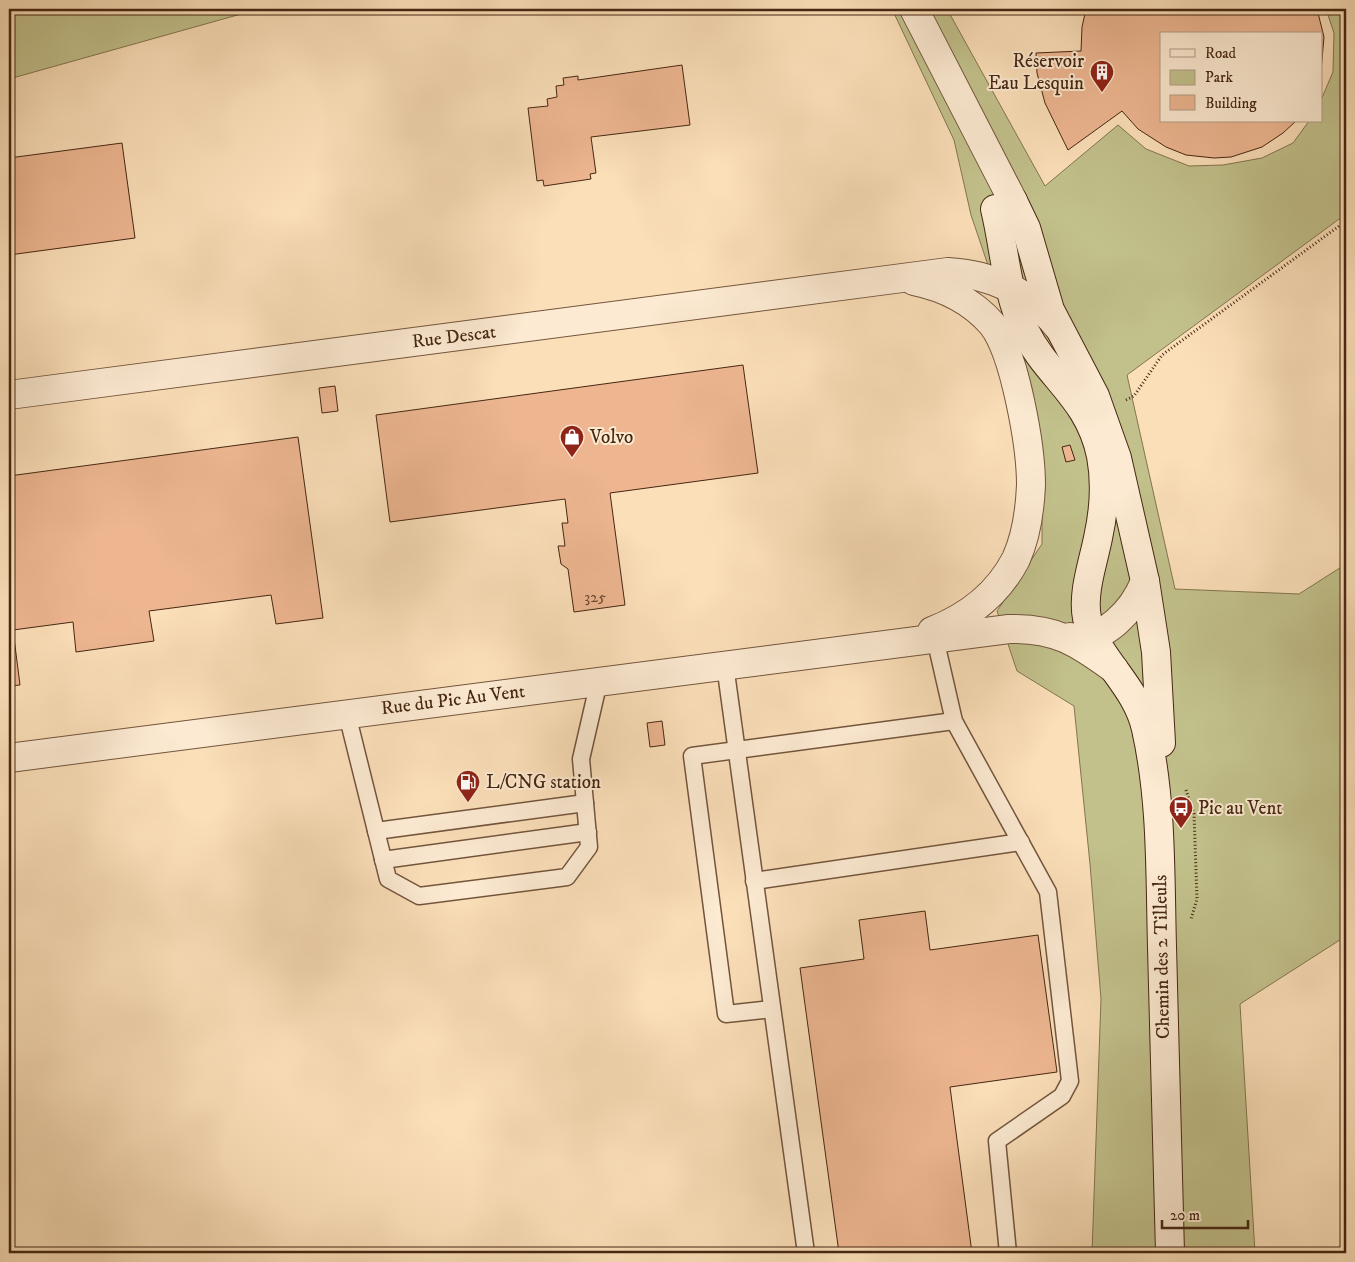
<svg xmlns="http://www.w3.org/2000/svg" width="1355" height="1262" viewBox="0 0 1355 1262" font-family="'IM FELL DW Pica',serif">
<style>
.green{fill:#c2c18c;stroke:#84744f}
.building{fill:#edb691;stroke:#462712}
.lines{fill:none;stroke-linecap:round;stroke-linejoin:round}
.lane-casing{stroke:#73553c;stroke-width:19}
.street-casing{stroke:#73553c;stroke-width:30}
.secondary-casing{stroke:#462712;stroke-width:30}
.path{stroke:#462712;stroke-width:3;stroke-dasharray:1 2.5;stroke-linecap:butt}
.lane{stroke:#fcead2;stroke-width:16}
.street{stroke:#fcead2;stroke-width:28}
.secondary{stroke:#fcead2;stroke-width:28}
.labels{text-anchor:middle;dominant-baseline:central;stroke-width:4;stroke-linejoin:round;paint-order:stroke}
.number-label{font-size:16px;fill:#704b32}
.poi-label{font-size:19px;fill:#462712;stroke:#fcead2;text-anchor:start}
.street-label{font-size:19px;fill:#462712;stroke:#fcead2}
</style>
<rect width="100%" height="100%" fill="#fbdfb9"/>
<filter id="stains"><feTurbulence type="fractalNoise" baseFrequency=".004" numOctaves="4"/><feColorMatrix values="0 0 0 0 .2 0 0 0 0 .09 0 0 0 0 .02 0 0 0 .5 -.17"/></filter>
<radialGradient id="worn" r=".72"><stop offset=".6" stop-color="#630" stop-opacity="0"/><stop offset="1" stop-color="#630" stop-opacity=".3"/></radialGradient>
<!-- green -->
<g class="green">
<path d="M 9,9 L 259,9 L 9,79 Z"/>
<path d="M 892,9 L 947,9 L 1045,186 L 1118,125 L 1146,149 L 1189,166 L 1223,165 L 1262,158 L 1293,143 L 1309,121 L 1321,121 L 1321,100 L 1333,72 L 1334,33 L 1326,9 L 1346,9 L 1346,214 L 1127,375 L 1175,589 L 1299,594 L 1346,564 L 1346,936 L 1240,1004 L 1255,1253 L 1092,1253 L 1101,999 L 1090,864 L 1074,706 L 1017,671 L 997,611 L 1042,544 L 1042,461 L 1025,374 L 971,215 L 954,140 Z"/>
</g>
<!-- building -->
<g class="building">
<path d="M 1086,9 L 1317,9 L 1324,37 L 1321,71 L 1321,34 L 1161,34 L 1161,121 L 1296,121 L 1283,133 L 1262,147 L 1231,157 L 1214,158 L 1186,155 L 1166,147 L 1138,129 L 1122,111 L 1068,150 L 1045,103 L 1037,73 L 1036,53 L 1081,51 L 1082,27 Z"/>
<path d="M 682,65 L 690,125 L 591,137 L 596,173 L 590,174 L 591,179 L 544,186 L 543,180 L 537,181 L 528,108 L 548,106 L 547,99 L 557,97 L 556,86 L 564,85 L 563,78 L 578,76 L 578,80 Z"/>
<path d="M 122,143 L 135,238 L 9,255 L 9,158 Z"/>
<path d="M 743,365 L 758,473 L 610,493 L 625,605 L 574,612 L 568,569 L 561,564 L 558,546 L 565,546 L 562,523 L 568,523 L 565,499 L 390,522 L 376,415 Z"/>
<path d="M 335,386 L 338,411 L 322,413 L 319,388 Z"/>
<path d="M 298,437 L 323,618 L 276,624 L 271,595 L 149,611 L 154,641 L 76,652 L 73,622 L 13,630 L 20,685 L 9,686 L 9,476 Z"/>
<path d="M 1070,445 L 1075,460 L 1066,462 L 1062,447 Z"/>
<path d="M 662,721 L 665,745 L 650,747 L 647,723 Z"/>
<path d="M 925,911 L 930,950 L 1038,935 L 1057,1072 L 950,1087 L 972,1253 L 839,1253 L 800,968 L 864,959 L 859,920 Z"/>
</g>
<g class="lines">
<defs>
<g id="lane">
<path d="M 935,638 L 954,721 L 1048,892 L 1070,1081 L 1062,1096 L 997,1141 L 1008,1253"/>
<path d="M 725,665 L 806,1253"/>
<path d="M 347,714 L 388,879 L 419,896 L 567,877 L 589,847 L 581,759 L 599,681"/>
<path d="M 376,831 L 585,803"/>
<path d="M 383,860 L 588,832"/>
<path d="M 754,881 L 1021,842"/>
<path d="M 772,1009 L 726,1014 L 692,756 L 954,721"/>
</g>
<g id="street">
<path d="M 914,9 L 1013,201"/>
<path d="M 914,281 C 943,287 972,301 992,324 C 1015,353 1031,447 1031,485 C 1030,508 1026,537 1016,559 C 998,594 968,617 932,631"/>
<path d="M 9,395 L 948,272 C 991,274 1031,293 1058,327"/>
<path d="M 1070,637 C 1104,644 1134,609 1145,581"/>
<path d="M 9,758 L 1009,629 C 1056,628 1077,642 1114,669"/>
</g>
<g id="secondary">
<path d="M 1013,201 L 1026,228 L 1050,310 L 1095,396 L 1117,458 L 1145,581 L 1156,652 L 1161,743"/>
<path d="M 995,209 C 1005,250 1006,293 1025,331 C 1048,378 1089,397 1101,456 C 1106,483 1104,511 1098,538 C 1093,563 1082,593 1087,618 C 1096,659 1136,684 1146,729 C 1162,801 1160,873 1162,947 C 1165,1049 1167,1151 1170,1253"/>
</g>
</defs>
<!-- lane casing -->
<use href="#lane" class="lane-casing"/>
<!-- street casing -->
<use href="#street" class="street-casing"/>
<!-- secondary casing -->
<use href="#secondary" class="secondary-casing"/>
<!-- path -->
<g class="path">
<path d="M 1126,400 L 1134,396 L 1162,355 L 1346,221"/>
<path d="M 1186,790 L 1194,814 L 1197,899 L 1191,919"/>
</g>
<!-- lane -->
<use href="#lane" class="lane"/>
<!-- street -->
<use href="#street" class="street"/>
<!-- secondary -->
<use href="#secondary" class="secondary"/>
</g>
<!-- icons -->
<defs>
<symbol id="building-pin" viewBox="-11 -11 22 30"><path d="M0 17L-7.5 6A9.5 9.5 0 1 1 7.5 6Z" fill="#8f2418" stroke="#fcead2"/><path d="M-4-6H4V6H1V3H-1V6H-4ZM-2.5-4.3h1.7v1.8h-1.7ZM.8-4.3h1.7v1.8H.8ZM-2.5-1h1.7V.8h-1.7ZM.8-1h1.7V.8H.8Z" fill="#fff"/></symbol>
<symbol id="shop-pin" viewBox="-11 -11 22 30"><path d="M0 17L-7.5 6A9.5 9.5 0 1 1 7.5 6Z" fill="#8f2418" stroke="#fcead2"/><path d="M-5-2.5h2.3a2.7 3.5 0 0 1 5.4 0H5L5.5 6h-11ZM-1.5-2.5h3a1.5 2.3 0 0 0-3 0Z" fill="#fff"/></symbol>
<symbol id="fuel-pin" viewBox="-11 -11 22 30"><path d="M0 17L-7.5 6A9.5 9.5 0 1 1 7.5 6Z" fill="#8f2418" stroke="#fcead2"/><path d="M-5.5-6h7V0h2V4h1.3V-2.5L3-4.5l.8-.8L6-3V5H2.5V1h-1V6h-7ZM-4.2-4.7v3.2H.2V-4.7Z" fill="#fff"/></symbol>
<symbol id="bus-pin" viewBox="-11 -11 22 30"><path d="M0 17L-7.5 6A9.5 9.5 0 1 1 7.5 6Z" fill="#8f2418" stroke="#fcead2"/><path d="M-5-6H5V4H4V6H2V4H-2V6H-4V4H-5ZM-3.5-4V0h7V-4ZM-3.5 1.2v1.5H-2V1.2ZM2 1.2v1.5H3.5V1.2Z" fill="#fff"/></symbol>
</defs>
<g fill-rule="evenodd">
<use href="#building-pin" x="1088" y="58" width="28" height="38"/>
<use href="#shop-pin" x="558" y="423" width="28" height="38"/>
<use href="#fuel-pin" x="454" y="768" width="28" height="38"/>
<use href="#bus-pin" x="1167" y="794" width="28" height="38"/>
</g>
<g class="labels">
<!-- number labels -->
<g class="number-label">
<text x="595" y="597">325</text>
</g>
<!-- poi labels -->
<g class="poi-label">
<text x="1084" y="61" text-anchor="end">Réservoir<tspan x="1084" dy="22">Eau Lesquin</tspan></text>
<text x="590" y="437">Volvo</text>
<text x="486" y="782">L/CNG station</text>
<text x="1198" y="808">Pic au Vent</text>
</g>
<!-- street labels -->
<g class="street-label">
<text transform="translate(454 337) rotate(-7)">Rue Descat</text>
<text transform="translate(453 700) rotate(-7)">Rue du Pic Au Vent</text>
<text transform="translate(1162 957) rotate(-91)">Chemin des 2 Tilleuls</text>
</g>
</g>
<!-- margin -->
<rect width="1355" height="1262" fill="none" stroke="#fbdfb9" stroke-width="30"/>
<rect x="10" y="10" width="1335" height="1242" fill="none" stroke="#462712" stroke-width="2.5"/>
<rect x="15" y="15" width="1325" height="1232" fill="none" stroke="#462712"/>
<!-- legend -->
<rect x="1160" y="32" width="162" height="90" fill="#fcead2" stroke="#b39c85"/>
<rect x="1170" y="49" width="25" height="8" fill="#fcead2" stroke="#b39c85"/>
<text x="1205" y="58" font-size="15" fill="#462712">Road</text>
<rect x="1170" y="70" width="25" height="15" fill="#c2c18c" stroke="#b39c85"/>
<text x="1205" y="82" font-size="15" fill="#462712">Park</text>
<rect x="1170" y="95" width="25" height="15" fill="#edb691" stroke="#b39c85"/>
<text x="1205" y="108" font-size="15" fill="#462712">Building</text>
<!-- scale -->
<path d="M1162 1220v8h86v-8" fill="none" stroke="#462712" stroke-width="2.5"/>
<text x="1170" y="1220" font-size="15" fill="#462712" stroke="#fcead2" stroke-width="4" paint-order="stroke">20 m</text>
<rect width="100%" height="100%" filter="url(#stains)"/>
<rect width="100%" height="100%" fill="url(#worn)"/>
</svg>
